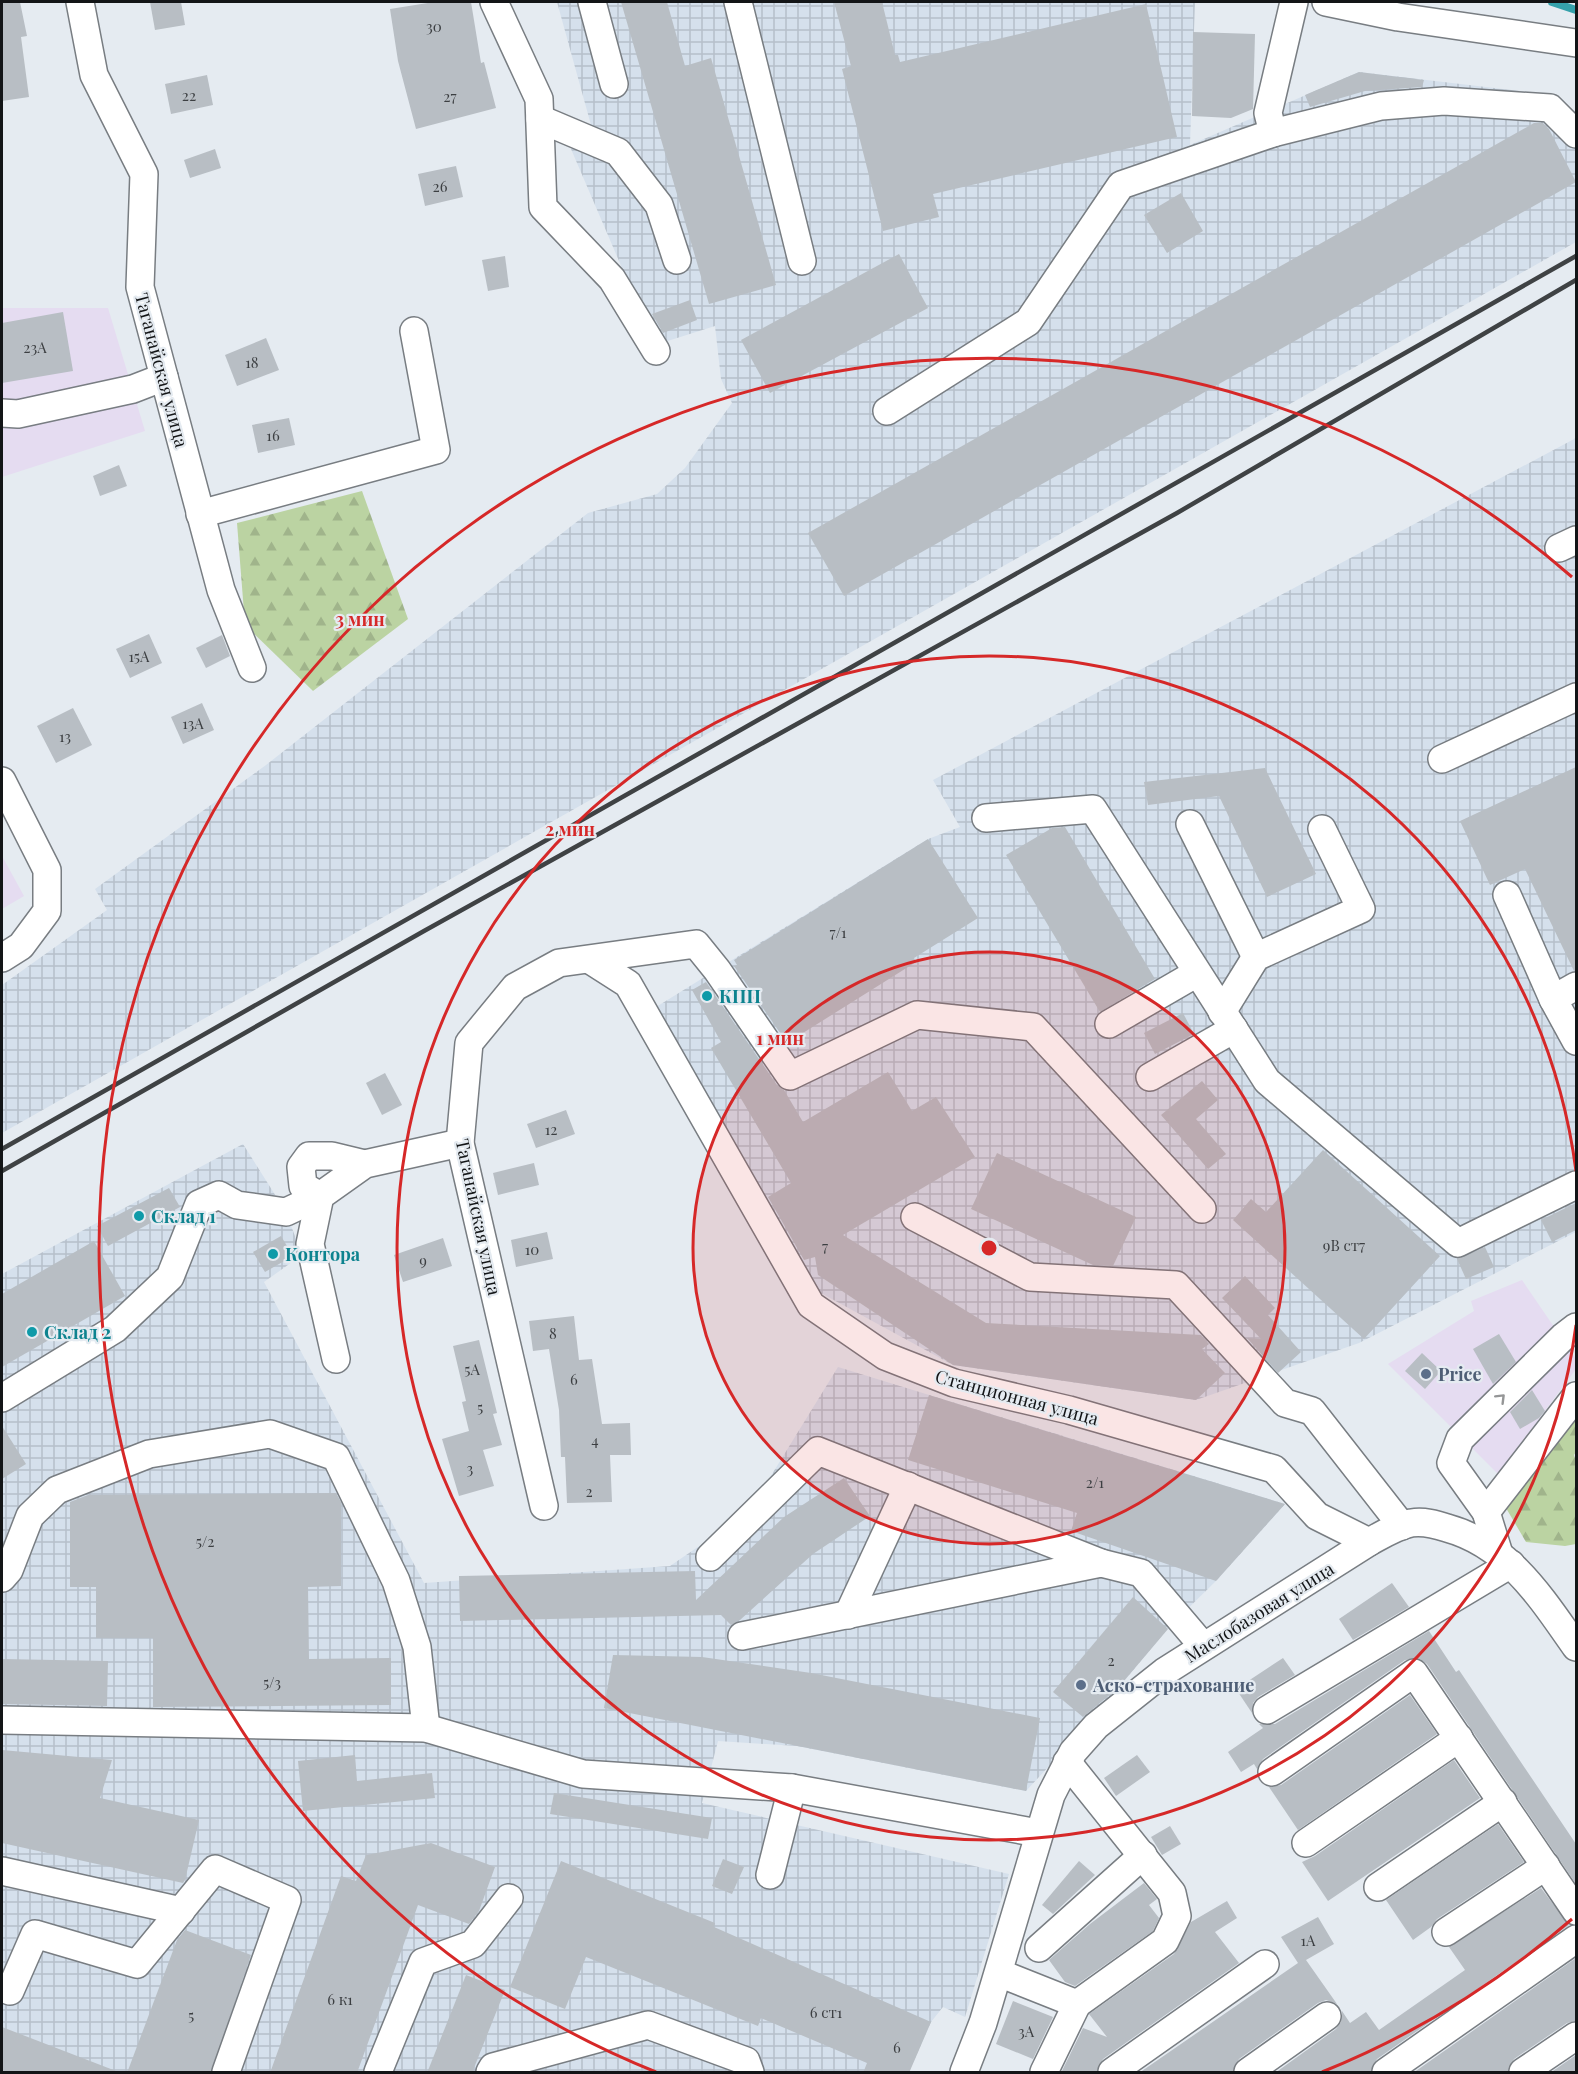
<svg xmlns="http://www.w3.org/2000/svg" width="1578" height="2074" viewBox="0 0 1578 2074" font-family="'Playfair Display',serif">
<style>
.commercial{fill:#e5dcf1}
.industrial{fill:url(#industrial-grid)}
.forest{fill:url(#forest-firs)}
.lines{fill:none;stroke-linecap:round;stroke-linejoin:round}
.stream{stroke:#35a1ab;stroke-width:8}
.building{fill:#b8bec4}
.minor-casing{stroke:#787d82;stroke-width:30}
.minor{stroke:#fff;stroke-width:27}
.rail{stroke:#3f4244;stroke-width:4.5}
.oneway{stroke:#959697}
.ring{fill:none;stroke:#d62828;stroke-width:3}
.culture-dot{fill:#0f9aa8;stroke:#e5ebf1;stroke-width:2}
.service-dot{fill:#5c6f8a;stroke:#e5ebf1;stroke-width:2}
.labels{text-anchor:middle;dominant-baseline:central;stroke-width:4.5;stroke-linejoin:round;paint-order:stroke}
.number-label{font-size:15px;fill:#3c3f42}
.street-label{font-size:18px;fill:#131517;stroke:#e5ebf1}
.culture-label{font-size:18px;font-weight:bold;fill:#0d838f;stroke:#e5ebf1;text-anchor:start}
.service-label{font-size:18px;font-weight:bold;fill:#4e5e75;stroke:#e5ebf1;text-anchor:start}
.centre{fill:#d62828;stroke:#e5ebf1;stroke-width:3}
.ring-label{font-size:18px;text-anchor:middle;font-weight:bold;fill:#d62828;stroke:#e5ebf1;stroke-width:4.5;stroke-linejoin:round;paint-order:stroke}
</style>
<defs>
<pattern id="industrial-grid" width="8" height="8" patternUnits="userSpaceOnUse" patternTransform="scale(1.5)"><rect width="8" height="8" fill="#d5e0ec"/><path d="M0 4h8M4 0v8" fill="none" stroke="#b6bfca"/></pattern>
<pattern id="forest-firs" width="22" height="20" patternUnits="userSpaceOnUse" patternTransform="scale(1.5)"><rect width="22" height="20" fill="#bbd3a2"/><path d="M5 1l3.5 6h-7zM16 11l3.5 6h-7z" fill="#a0b48b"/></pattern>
</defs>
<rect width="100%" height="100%" fill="#e5ebf1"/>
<!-- commercial -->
<g class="commercial">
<path d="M 2,308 L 108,308 L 145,431 L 2,477 Z"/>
<path d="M 2,856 L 24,896 L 2,909 Z"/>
<path d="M 1522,1280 L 1576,1359 L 1576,1369 L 1498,1474 L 1388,1364 L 1474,1311 L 1471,1301 Z"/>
</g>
<!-- industrial -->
<g class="industrial">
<path d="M 557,2 L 1195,2 L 1190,145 L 1359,72 L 1528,92 L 1576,112 L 1576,242 L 2,1133 L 2,985 L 107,910 L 95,889 L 266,765 L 588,513 L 657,494 L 685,468 L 732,403 L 721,379 L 715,326 L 655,345 L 571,149 L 591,125 Z"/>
<path d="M 1576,438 L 1576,1232 L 1359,1343 L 1196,1400 L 953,1365 L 808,1286 L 648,1012 L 928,839 L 960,827 L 933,780 Z"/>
<path d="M 243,1144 L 286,1212 L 302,1255 L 264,1282 L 424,1583 L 670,1566 L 727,1527 L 769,1479 L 838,1367 L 1285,1504 L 1216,1581 L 1169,1627 L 1090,1722 L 1026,1791 L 797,1746 L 718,1741 L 702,1803 L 1009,1874 L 965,2017 L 943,2007 L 931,2022 L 909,2072 L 2,2072 L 2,1274 Z"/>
</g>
<!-- forest -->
<g class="forest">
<path d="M 362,491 L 408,619 L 313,691 L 245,625 L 237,523 Z"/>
<path d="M 1576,1415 L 1576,1452 L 1574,1455 L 1576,1461 L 1576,1544 L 1565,1546 L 1526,1542 L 1506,1508 L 1524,1479 Z"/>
</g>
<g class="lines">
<!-- stream -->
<path class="stream" d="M 1552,2 L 1576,10"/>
</g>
<!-- building -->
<g class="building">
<path d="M 2,2 L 20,2 L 27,36 L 21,37 L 29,97 L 2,101 Z"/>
<path d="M 150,2 L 181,2 L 185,25 L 155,30 Z"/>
<path d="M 434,2 L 471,2 L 481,63 L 484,62 L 496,108 L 416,129 L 398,61 L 390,9 Z"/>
<path d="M 621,2 L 667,2 L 685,66 L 711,58 L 776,285 L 709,304 Z"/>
<path d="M 834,2 L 882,2 L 895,55 L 898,55 L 900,62 L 1146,4 L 1177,137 L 933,194 L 939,217 L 883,231 L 842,69 L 851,66 Z"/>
<path d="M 1193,32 L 1255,34 L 1253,109 L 1231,118 L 1192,116 Z"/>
<path d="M 1359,72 L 1424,80 L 1422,87 L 1365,91 L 1310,107 L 1305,95 Z"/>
<path d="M 207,75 L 213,105 L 171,114 L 165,84 Z"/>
<path d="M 1534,123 L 1543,123 L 1549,129 L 1576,182 L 844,596 L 808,533 Z"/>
<path d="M 215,149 L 221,168 L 190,178 L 184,160 Z"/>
<path d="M 456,166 L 463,197 L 425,206 L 418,174 Z"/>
<path d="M 1181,193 L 1203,231 L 1167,253 L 1144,215 Z"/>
<path d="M 899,254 L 928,308 L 770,393 L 741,340 Z"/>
<path d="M 505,256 L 509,287 L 488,291 L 482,260 Z"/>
<path d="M 690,300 L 697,320 L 663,333 L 652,314 Z"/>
<path d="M 63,312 L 73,371 L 2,383 L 2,323 Z"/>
<path d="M 266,338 L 279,370 L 237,386 L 225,355 Z"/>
<path d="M 289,418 L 295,445 L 258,453 L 252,425 Z"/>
<path d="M 119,465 L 127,486 L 100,496 L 93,476 Z"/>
<path d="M 149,634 L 162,663 L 130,678 L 116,649 Z"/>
<path d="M 222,635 L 230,656 L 206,668 L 196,648 Z"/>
<path d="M 202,703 L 214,730 L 183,744 L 171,717 Z"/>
<path d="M 73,708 L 92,745 L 56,763 L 37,726 Z"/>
<path d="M 1576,767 L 1576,970 L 1574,971 L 1525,869 L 1490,885 L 1460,821 Z"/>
<path d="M 1265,768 L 1316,874 L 1267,897 L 1219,796 L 1148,805 L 1144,782 Z"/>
<path d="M 1065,827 L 1155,979 L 1100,1012 L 1006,855 L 1052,828 Z"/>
<path d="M 928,839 L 978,918 L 914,958 L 916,962 L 787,1043 L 734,966 L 737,965 L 734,960 Z"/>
<path d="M 706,982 L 777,1085 L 784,1090 L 803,1122 L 888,1072 L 912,1111 L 936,1097 L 975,1157 L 843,1235 L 986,1323 L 1201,1335 L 1209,1344 L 1202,1349 L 1225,1373 L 1196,1400 L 953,1365 L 818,1275 L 815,1257 L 804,1260 L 768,1197 L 791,1183 L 711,1048 L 721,1042 L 692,990 Z"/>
<path d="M 1183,1013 L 1194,1034 L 1155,1054 L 1144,1033 Z"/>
<path d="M 385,1073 L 402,1105 L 382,1115 L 366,1083 Z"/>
<path d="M 1202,1081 L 1218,1100 L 1196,1119 L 1226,1154 L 1208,1169 L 1161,1115 Z"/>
<path d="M 566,1110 L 575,1134 L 536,1148 L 527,1124 Z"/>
<path d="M 1323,1150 L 1440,1256 L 1364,1339 L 1233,1220 L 1251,1199 L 1266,1212 Z"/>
<path d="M 997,1153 L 1136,1217 L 1113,1266 L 1093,1265 L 971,1209 Z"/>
<path d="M 534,1163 L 539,1185 L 498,1195 L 493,1173 Z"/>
<path d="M 169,1188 L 180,1207 L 108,1246 L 97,1226 Z"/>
<path d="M 1576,1203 L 1576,1230 L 1552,1242 L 1541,1220 Z"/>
<path d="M 547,1232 L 553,1259 L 516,1267 L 511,1240 Z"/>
<path d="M 281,1236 L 293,1256 L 265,1272 L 253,1252 Z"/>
<path d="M 443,1238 L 452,1266 L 403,1282 L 394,1255 Z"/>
<path d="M 94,1241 L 125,1296 L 2,1367 L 2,1294 Z"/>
<path d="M 1485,1247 L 1494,1267 L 1466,1279 L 1457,1259 Z"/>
<path d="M 1245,1276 L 1275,1308 L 1268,1315 L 1301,1352 L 1278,1373 L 1247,1338 L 1261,1339 L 1222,1298 Z"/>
<path d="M 574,1316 L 579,1360 L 592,1359 L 602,1424 L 630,1423 L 631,1455 L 610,1455 L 612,1502 L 567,1503 L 565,1457 L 561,1457 L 559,1410 L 549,1349 L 533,1351 L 529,1321 Z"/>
<path d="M 1499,1334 L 1516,1362 L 1493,1384 L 1473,1349 Z"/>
<path d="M 479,1340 L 497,1413 L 493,1414 L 502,1445 L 483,1450 L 494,1486 L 459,1496 L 442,1439 L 469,1431 L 462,1402 L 466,1401 L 453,1346 Z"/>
<path d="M 1422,1353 L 1441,1371 L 1425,1389 L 1405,1371 Z"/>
<path d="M 1532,1390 L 1545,1411 L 1539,1418 L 1520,1429 L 1510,1412 Z"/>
<path d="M 929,1395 L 1065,1437 L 1285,1504 L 1216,1581 L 1071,1531 L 1077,1513 L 908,1460 Z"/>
<path d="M 2,1426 L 26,1464 L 2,1479 Z"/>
<path d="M 844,1478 L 870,1516 L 813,1554 L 740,1620 L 731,1625 L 721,1615 L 460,1621 L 459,1576 L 695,1571 L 696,1600 L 784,1517 Z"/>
<path d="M 336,1493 L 341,1502 L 341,1586 L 308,1587 L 309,1659 L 391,1658 L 391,1705 L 153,1707 L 153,1638 L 96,1638 L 96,1587 L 70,1587 L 70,1502 L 88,1495 Z"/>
<path d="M 1392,1583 L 1409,1607 L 1353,1640 L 1339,1619 Z"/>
<path d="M 1133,1597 L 1168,1629 L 1118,1688 L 1083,1717 L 1053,1692 Z"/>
<path d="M 1429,1631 L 1456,1672 L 1459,1670 L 1576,1844 L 1576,1884 L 1427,1664 L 1420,1659 L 1405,1660 L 1263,1759 L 1257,1769 L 1254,1764 L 1241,1772 L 1228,1752 L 1263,1728 L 1259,1724 L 1275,1724 Z"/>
<path d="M 613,1655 L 702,1657 L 811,1673 L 1040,1718 L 1026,1791 L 604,1708 Z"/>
<path d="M 1283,1658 L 1295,1675 L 1258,1697 L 1253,1703 L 1252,1713 L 1236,1689 Z"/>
<path d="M 2,1659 L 108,1661 L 107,1706 L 2,1704 Z"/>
<path d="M 1410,1695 L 1437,1734 L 1298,1830 L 1269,1787 L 1281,1785 Z"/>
<path d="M 2,1750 L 112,1760 L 100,1798 L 199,1820 L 185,1880 L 183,1883 L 2,1843 Z"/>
<path d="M 355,1755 L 357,1781 L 432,1773 L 435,1798 L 303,1811 L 298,1761 Z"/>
<path d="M 1137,1755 L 1150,1772 L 1116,1796 L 1104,1778 Z"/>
<path d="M 1454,1760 L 1480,1798 L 1328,1901 L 1302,1862 L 1315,1856 Z"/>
<path d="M 554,1793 L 712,1818 L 708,1839 L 550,1814 Z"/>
<path d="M 1498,1824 L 1524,1862 L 1437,1919 L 1431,1927 L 1413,1940 L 1386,1900 Z"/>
<path d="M 1170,1826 L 1181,1844 L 1162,1855 L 1151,1837 Z"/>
<path d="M 431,1843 L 495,1867 L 479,1911 L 469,1924 L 418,1905 L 357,2073 L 270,2073 L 341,1876 L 356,1881 L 366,1855 Z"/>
<path d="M 723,1859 L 744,1867 L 732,1894 L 712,1886 Z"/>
<path d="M 561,1861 L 715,1923 L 714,1927 L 931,2022 L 909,2073 L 863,2073 L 867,2063 L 761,2018 L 758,2026 L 586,1957 L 565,2009 L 510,1987 Z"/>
<path d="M 1079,1861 L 1095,1875 L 1053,1914 L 1042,1905 Z"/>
<path d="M 1144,1883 L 1157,1899 L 1149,1905 L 1159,1918 L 1153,1931 L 1075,1986 L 1065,1982 L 1049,1960 L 1090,1924 Z"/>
<path d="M 1541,1888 L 1569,1925 L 1377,2059 L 1370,2073 L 1275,2073 L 1336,2029 L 1341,2022 L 1342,2011 L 1350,2023 L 1366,2012 L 1379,2030 L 1465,1970 L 1449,1947 Z"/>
<path d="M 1227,1901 L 1237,1918 L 1215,1932 L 1239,1963 L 1103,2059 L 1096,2073 L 1061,2073 L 1083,2028 L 1107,2037 L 1089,2014 L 1174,1954 L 1191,1922 Z"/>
<path d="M 1318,1917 L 1334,1944 L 1306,1960 L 1337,2004 L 1326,2000 L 1318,2003 L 1239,2059 L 1232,2073 L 1139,2073 L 1298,1963 L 1281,1937 Z"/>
<path d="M 185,1930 L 251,1955 L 211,2073 L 127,2073 L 177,1940 Z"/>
<path d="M 1576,1958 L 1576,2021 L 1567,2023 L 1514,2059 L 1507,2073 L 1413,2073 Z"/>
<path d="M 466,1975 L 505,1990 L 472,2073 L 427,2073 Z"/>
<path d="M 1013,2001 L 1053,2017 L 1033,2059 L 996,2044 Z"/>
<path d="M 2,2027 L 116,2071 L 116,2073 L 2,2073 Z"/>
<path d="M 1576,2055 L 1576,2073 L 1550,2073 Z"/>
</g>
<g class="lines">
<defs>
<g id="minor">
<path d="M 80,2 L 94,75 L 144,174 L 140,287 L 221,590 L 252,668"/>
<path d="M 494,2 L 539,99 L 543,207 L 612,279 L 656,351"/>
<path d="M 592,2 L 614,84"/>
<path d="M 738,2 L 802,261"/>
<path d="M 1326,2 L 1398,17 L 1576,43"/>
<path d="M 540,119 L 618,152 L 659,205 L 677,260"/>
<path d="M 1273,133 L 1268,113 L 1294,2"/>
<path d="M 887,411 L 1028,322 L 1121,185 L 1273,133 L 1381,106 L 1444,101 L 1550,108 L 1576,134"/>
<path d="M 2,413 L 18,414 L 133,389 L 164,377"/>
<path d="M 200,514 L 436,450 L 414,331"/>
<path d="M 1559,548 L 1576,540"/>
<path d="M 1442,759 L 1576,697"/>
<path d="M 2,781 L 47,870 L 47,911 L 21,946 L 2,958"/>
<path d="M 986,818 L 1093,809 L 1267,1081 L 1458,1243 L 1576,1185"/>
<path d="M 1190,824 L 1256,957"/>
<path d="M 1507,895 L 1553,999"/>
<path d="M 592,961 L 628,984 L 811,1305 L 885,1356 L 954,1383 L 1069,1410 L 1274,1469 L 1317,1516 L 1369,1542"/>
<path d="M 1576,986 L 1553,999 L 1576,1041"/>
<path d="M 1222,1012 L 1256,957 L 1361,909 L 1322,829"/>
<path d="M 1109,1024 L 1197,973"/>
<path d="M 1150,1077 L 1234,1029"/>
<path d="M 320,1196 L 303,1186 L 301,1167 L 309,1156 L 332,1156 L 365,1164"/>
<path d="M 915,1217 L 1030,1277 L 1176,1285 L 1285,1403 L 1312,1411 L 1402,1526"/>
<path d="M 336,1359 L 310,1244 L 320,1196 L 365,1164 L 460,1143"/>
<path d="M 2,1398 L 115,1329 L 170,1277 L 199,1204 L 219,1195 L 237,1205 L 286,1212 L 320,1196"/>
<path d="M 544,1506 L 460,1143 L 469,1043 L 515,987 L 559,963 L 696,944 L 717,970 L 790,1076 L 917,1015 L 1033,1027 L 1202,1209"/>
<path d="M 1486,1512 L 1576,1396"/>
<path d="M 1499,1554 L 1486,1512 L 1451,1463 L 1460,1439 L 1563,1337 L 1576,1327"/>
<path d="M 710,1557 L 818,1451 L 1101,1563"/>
<path d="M 2,1578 L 9,1570 L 30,1516 L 57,1490 L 149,1454 L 270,1434 L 336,1457 L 396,1581 L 417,1647 L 426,1728"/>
<path d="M 848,1615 L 908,1486"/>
<path d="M 742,1636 L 1101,1563 L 1141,1573 L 1203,1646"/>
<path d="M 1267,1710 L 1511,1564"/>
<path d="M 2,1720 L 426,1728 L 583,1774 L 792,1788 L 1038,1833"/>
<path d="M 1272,1772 L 1414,1673 L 1576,1911"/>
<path d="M 1306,1843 L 1459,1738"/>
<path d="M 2,1871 L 181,1911"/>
<path d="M 770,1875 L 792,1788"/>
<path d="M 1378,1887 L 1503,1802"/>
<path d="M 1446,1932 L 1546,1866"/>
<path d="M 1039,1948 L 1143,1855"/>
<path d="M 999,1973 L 1077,2004 L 1165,1941 L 1177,1916 L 1172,1893 L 1067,1762"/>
<path d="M 2,1988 L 10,1991 L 35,1934 L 137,1964 L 215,1869 L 287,1900 L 226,2072"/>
<path d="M 378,2072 L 423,1962 L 473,1944 L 509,1898"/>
<path d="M 490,2072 L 493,2067 L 648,2025 L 746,2061 L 750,2072"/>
<path d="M 964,2072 L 983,2023 L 1051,1795 L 1073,1752 L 1096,1726 L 1164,1672 L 1369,1542 C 1382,1535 1396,1526 1411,1523 C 1424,1521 1435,1524 1447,1528 C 1509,1545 1542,1599 1576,1647"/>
<path d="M 1044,2072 L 1077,2004"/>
<path d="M 1112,2072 L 1265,1964"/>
<path d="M 1248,2072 L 1327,2016"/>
<path d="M 1386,2072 L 1576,1939"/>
<path d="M 1523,2072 L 1576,2036"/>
</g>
</defs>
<!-- minor casing -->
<use href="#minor" class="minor-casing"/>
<!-- minor -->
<use href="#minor" class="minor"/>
<!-- rail -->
<g class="rail">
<path d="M 2,1149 L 1576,256"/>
<path d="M 2,1171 L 424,931 L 1177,513 L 1576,280"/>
</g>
</g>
<!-- one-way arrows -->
<defs><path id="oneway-chevron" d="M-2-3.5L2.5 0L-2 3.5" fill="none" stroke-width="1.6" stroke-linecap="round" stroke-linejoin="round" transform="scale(1.5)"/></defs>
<use class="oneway" href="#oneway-chevron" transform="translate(1501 1398) rotate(-45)"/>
<!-- distance rings -->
<circle cx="989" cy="1248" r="296" fill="#d62828" fill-opacity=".12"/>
<g class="ring">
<circle cx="989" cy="1248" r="296"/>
<path d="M1576 1325A592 592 0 1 1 1576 1171"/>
<path d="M1572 1919A889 889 0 0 1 1322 2072M656 2072A889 889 0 1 1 1572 577"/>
</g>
<!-- markers -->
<g class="culture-dot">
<circle cx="707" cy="996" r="6"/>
<circle cx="139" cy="1216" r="6"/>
<circle cx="273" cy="1254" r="6"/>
<circle cx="32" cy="1332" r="6"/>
</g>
<g class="service-dot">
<circle cx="1426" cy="1374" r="6"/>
<circle cx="1081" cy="1685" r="6"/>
</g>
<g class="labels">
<!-- number labels -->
<g class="number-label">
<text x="434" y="26">30</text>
<text x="189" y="95">22</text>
<text x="450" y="96">27</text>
<text x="440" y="186">26</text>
<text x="35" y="347">23А</text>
<text x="252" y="362">18</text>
<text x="273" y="435">16</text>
<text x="139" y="656">15А</text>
<text x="193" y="723">13А</text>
<text x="65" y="736">13</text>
<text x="838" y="932">7/1</text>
<text x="551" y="1129">12</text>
<text x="1344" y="1245">9В ст7</text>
<text x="825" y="1246">7</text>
<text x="532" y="1249">10</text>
<text x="423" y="1260">9</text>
<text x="553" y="1333">8</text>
<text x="472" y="1369">5А</text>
<text x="574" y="1379">6</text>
<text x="480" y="1407">5</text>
<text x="595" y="1440">4</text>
<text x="470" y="1468">3</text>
<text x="1095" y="1482">2/1</text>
<text x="589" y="1491">2</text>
<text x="205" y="1541">5/2</text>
<text x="1111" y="1660">2</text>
<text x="272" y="1682">5/3</text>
<text x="1308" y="1940">1А</text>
<text x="340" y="1999">6 к1</text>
<text x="826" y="2012">6 ст1</text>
<text x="191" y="2015">5</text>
<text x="1026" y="2031">3А</text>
<text x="897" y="2047">6</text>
</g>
<!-- street labels -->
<g class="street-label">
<text transform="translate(162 370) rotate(75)">Таганайская улица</text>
<text transform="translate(479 1217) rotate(78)">Таганайская улица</text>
<text transform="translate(1017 1397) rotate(15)">Станционная улица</text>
<text transform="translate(1259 1612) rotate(-32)">Маслобазовая улица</text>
</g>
<!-- culture labels -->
<g class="culture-label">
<text x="719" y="996">КПП</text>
<text x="151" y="1216">Склад 1</text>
<text x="285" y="1254">Контора</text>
<text x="44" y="1332">Склад 2</text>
</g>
<!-- service labels -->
<g class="service-label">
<text x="1438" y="1374">Price</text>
<text x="1093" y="1685">Аско-страхование</text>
</g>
</g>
<circle cx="989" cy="1248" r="9" class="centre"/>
<g class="ring-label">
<text x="360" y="626">3 мин</text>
<text x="570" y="836">2 мин</text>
<text x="780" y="1045">1 мин</text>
</g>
<!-- border -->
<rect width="1578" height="2074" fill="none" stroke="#131517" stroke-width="6"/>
</svg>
